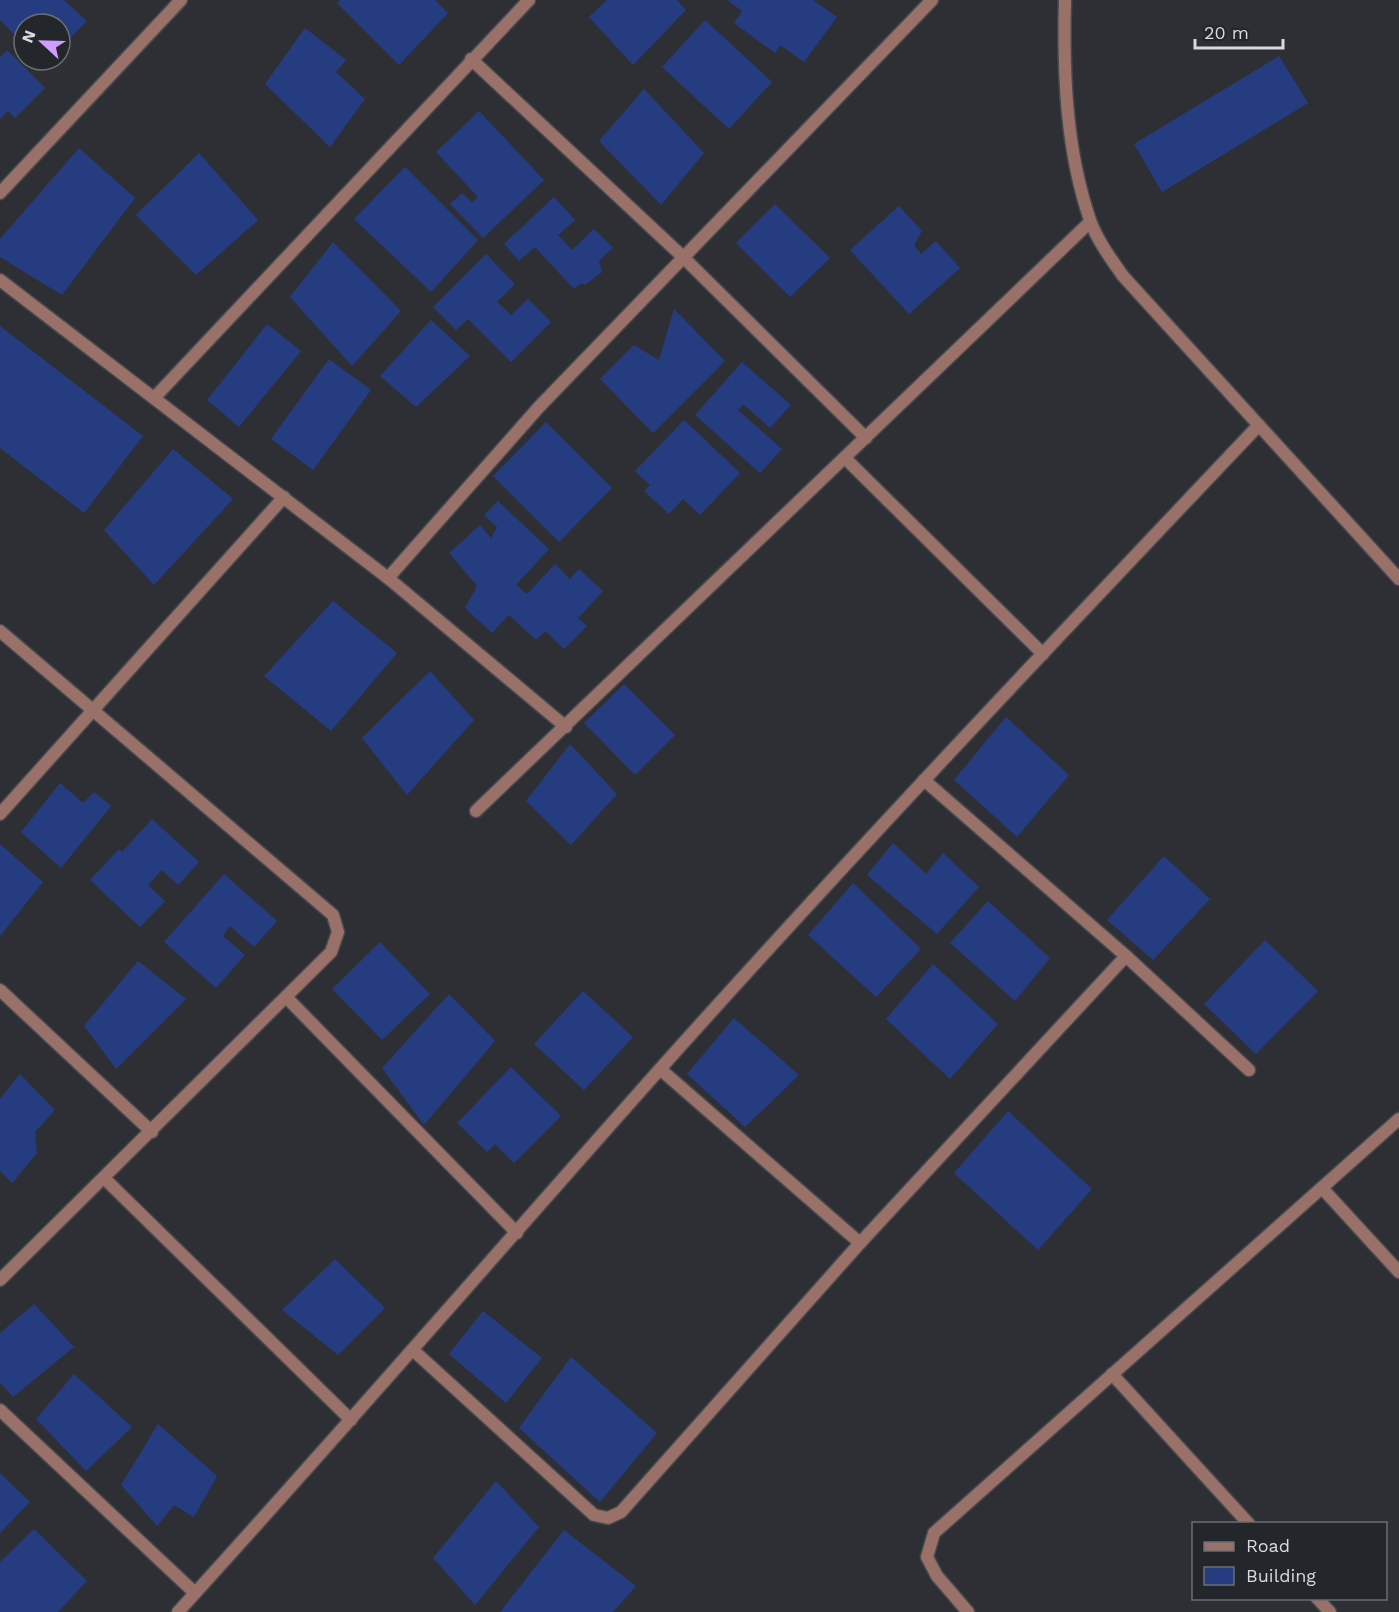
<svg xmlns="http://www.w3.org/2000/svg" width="1399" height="1612" viewBox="0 0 1399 1612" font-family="'Work Sans',sans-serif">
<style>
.building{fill:#263c81}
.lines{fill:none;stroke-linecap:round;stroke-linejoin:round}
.lane-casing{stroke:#484a50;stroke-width:15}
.street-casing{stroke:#484a50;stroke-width:15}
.lane{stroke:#9a7169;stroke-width:12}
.street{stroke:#9a7169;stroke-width:12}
</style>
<rect width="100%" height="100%" fill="#2d2f35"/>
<!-- building -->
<g class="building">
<path d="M 0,0 L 64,0 L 87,21 L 60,49 L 60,24 L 24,24 L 24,44 L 0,20 Z"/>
<path d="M 340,0 L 435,0 L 448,13 L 399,65 L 337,3 Z"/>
<path d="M 607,0 L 677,0 L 686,10 L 633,65 L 589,17 Z"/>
<path d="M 727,0 L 813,0 L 837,17 L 804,62 L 780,45 L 775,53 L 734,23 L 742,11 Z"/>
<path d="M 705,20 L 772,82 L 729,129 L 662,67 Z"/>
<path d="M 305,28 L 346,60 L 336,72 L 365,99 L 330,147 L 265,84 Z"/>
<path d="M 7,50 L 45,88 L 15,118 L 8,111 L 0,119 L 0,57 Z"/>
<path d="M 1279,56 L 1308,103 L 1162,192 L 1134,144 Z"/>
<path d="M 644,89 L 704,153 L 661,205 L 599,141 Z"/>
<path d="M 479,111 L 544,180 L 483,238 L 450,204 L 462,193 L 472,202 L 478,197 L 436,152 Z"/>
<path d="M 79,148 L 135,198 L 62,295 L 0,257 L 0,239 Z"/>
<path d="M 199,153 L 258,220 L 196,275 L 136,215 Z"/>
<path d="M 405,167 L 478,240 L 431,292 L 354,219 Z"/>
<path d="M 554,197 L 575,220 L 558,235 L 572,250 L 594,229 L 613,248 L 599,261 L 602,272 L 585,285 L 581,283 L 574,289 L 535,247 L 519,261 L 504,244 Z"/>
<path d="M 775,204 L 830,258 L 790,297 L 736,243 Z"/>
<path d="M 899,206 L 922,231 L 914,245 L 921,254 L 936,241 L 960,268 L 909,314 L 850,250 Z"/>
<path d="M 333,242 L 401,311 L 352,366 L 290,297 Z"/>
<path d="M 486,254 L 515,284 L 497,302 L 511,315 L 528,299 L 551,322 L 511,362 L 468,319 L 456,330 L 433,307 Z"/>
<path d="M 674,309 L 725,361 L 653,433 L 600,379 L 634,345 L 659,360 Z"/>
<path d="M 431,320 L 470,356 L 416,407 L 380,376 Z"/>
<path d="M 267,324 L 301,351 L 239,427 L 207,400 Z"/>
<path d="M 0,326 L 143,436 L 84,513 L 0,448 Z"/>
<path d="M 329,359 L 371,390 L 313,470 L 271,439 Z"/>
<path d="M 742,362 L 791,405 L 770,428 L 743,404 L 738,410 L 782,449 L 760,473 L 695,415 Z"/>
<path d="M 684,420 L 740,473 L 700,515 L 683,499 L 669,514 L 644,491 L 650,485 L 635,471 Z"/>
<path d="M 546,422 L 612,488 L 559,542 L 493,476 Z"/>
<path d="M 173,449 L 233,499 L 154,585 L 104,530 Z"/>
<path d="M 498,501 L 549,549 L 516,585 L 527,594 L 555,564 L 570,579 L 579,569 L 603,591 L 578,618 L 587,626 L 564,649 L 545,631 L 536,640 L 509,615 L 492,633 L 465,608 L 477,586 L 449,553 L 480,525 L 491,538 L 497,527 L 484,515 Z"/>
<path d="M 333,601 L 397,653 L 331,731 L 264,676 Z"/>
<path d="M 430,671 L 474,720 L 407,795 L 362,738 Z"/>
<path d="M 624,684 L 675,735 L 635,775 L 584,723 Z"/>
<path d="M 1006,717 L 1069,775 L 1017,837 L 954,780 Z"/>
<path d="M 570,744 L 617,794 L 571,845 L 526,801 Z"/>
<path d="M 60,783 L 83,803 L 94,792 L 111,806 L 61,868 L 21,832 Z"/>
<path d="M 152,819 L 199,862 L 178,885 L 162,870 L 148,885 L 165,901 L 140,927 L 90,880 L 119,849 L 122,852 Z"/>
<path d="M 893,843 L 926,874 L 943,853 L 979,887 L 937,934 L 867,875 Z"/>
<path d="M 0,844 L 43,882 L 0,936 Z"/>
<path d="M 1164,856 L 1210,899 L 1153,960 L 1107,920 Z"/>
<path d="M 224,874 L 277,921 L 254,947 L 230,926 L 223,936 L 245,955 L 216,988 L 164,942 Z"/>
<path d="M 853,883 L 921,949 L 876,997 L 808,935 Z"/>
<path d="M 988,901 L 1050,958 L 1015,1001 L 950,943 Z"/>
<path d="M 1265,940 L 1318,991 L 1256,1054 L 1204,1004 Z"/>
<path d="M 380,942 L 430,994 L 382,1040 L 332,989 Z"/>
<path d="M 138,961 L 186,999 L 116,1069 L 84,1026 Z"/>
<path d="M 933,964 L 998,1024 L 950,1079 L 886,1019 Z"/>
<path d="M 583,991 L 633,1037 L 584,1090 L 534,1044 Z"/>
<path d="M 449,994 L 495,1041 L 424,1125 L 382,1068 Z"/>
<path d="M 734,1018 L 799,1075 L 745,1127 L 687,1074 Z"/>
<path d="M 511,1067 L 561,1116 L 514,1163 L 495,1144 L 487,1152 L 457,1123 Z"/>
<path d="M 20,1074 L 55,1110 L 35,1132 L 37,1153 L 12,1183 L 0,1171 L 0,1099 Z"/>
<path d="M 1008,1111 L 1092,1189 L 1038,1250 L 954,1173 Z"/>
<path d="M 335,1259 L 385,1308 L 338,1355 L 282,1310 Z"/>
<path d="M 34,1304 L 74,1347 L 13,1397 L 0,1383 L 0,1333 Z"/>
<path d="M 483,1311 L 542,1358 L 506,1403 L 449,1354 Z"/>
<path d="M 571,1357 L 657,1433 L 600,1502 L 519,1428 Z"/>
<path d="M 74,1374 L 132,1427 L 86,1471 L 36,1419 Z"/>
<path d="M 158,1424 L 217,1476 L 194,1517 L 174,1505 L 157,1526 L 121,1485 Z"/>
<path d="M 0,1473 L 30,1502 L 0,1533 Z"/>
<path d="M 496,1481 L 539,1527 L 475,1605 L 433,1558 Z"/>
<path d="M 34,1529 L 87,1581 L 58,1612 L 0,1612 L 0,1562 Z"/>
<path d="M 564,1530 L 636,1586 L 613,1612 L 500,1612 Z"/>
</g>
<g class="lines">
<defs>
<g id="lane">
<path d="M 1322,1188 L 1399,1272"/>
<path d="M 1112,1374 L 1249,1524"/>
<path d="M 1317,1598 L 1330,1612"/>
<path d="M 968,1612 L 937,1576 L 927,1557 L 934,1533 L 1399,1119"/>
</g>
<g id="street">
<path d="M 1065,0 C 1063,73 1066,150 1090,220 C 1097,240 1111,259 1123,276 L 1399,579"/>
<path d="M 471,59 L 683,257 L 866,438"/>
<path d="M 0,193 L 181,0"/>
<path d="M 0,280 L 388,578 L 566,727"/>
<path d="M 155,397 L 529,0"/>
<path d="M 845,458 L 1043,654"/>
<path d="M 388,578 L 539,407 L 932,0"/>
<path d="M 0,631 L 333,915 L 338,932 L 331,952 L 0,1280"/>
<path d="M 924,780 L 1126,956 L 1249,1070"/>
<path d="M 476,811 L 1090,222"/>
<path d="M 0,814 L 284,497"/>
<path d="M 0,990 L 152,1132"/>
<path d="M 286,997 L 517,1233"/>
<path d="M 660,1069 L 860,1243"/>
<path d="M 104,1178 L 351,1420"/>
<path d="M 414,1351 L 594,1515 L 608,1518 L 621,1512 L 860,1243 L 1126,956"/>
<path d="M 0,1410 L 195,1593"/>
<path d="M 178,1612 C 341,1433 499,1250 660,1069 C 855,851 1057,638 1259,425"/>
</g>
</defs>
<!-- lane casing -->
<use href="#lane" class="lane-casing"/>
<!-- street casing -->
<use href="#street" class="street-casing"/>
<!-- lane -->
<use href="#lane" class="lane"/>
<!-- street -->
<use href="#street" class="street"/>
</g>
<!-- legend -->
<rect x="1192" y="1522" width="195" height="78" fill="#23262b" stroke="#6b6e73" stroke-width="1.5"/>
<rect x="1204" y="1542" width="30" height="9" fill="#9a7169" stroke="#6b6e73" stroke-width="1.5"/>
<text x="1246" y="1552" font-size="18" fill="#d8dade">Road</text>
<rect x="1204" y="1567" width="30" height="18" fill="#263c81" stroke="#6b6e73" stroke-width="1.5"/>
<text x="1246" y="1582" font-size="18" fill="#d8dade">Building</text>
<!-- north arrow -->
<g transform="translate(42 42) rotate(292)"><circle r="28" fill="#23262b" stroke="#6b6e73" stroke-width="1.5"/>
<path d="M0-4.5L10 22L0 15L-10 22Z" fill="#d09dff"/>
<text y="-9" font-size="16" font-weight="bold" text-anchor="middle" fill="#d8dade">N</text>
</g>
<!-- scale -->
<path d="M1195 39v9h88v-9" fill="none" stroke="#d8dade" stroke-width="3"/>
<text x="1204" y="39" font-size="18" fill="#d8dade" stroke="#23262b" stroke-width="4.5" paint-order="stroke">20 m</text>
</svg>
